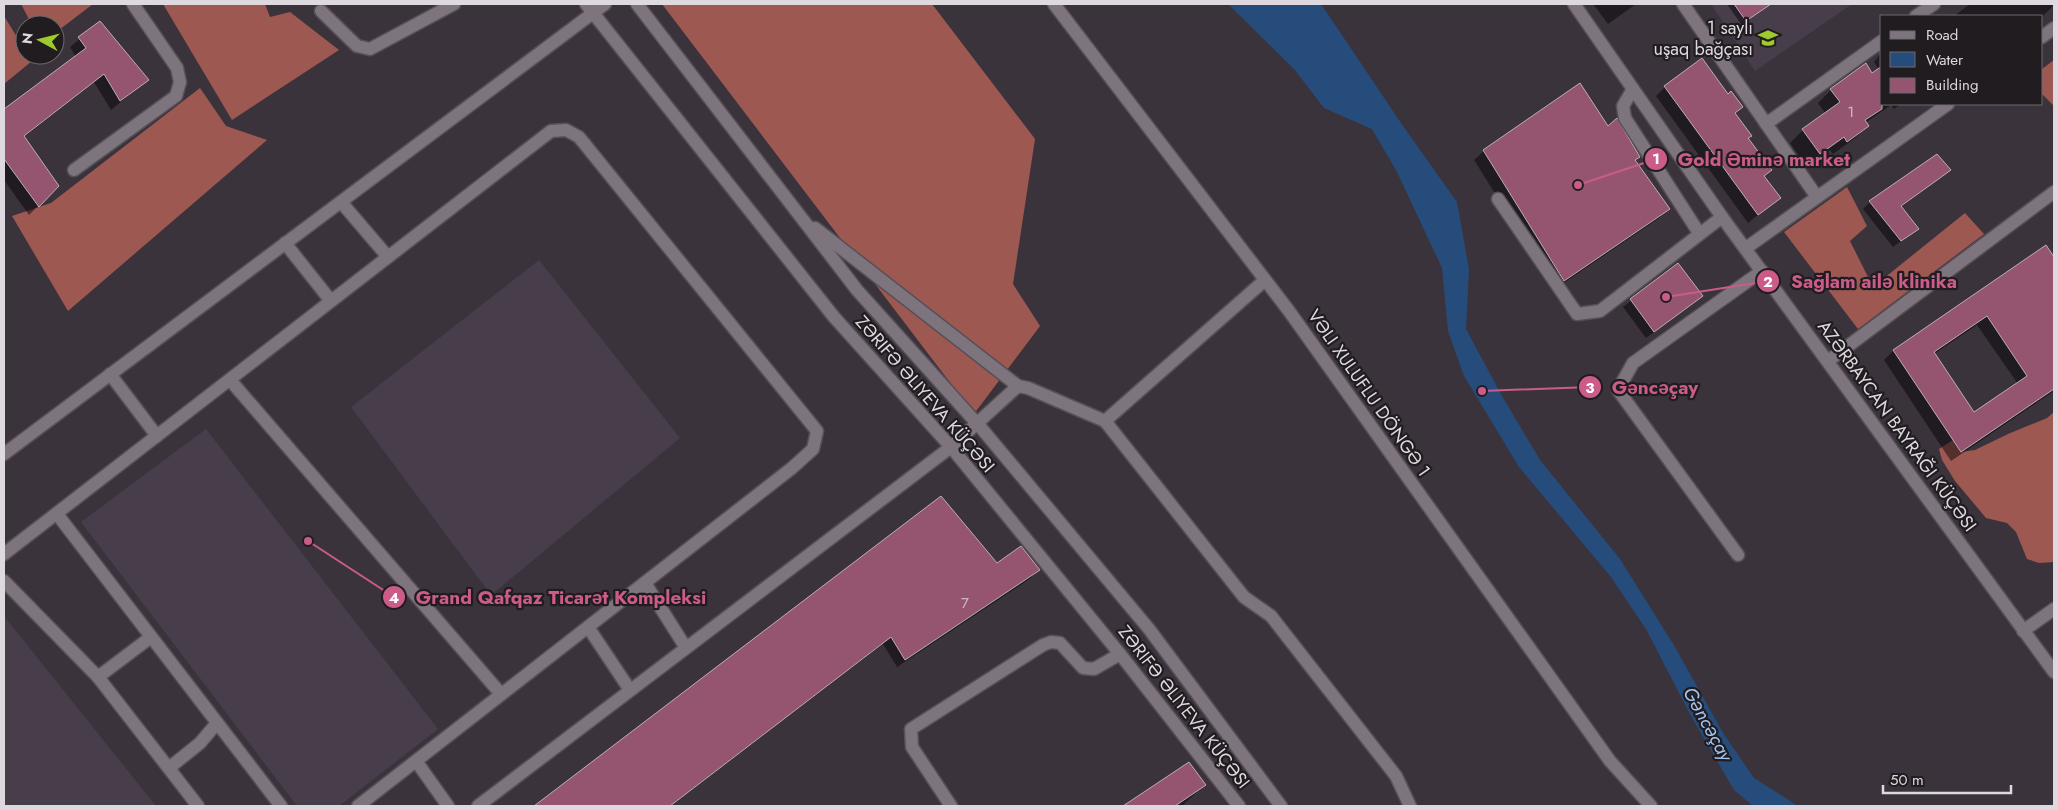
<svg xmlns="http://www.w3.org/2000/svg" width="2058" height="810" viewBox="0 0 2058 810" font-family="Jost,sans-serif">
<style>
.built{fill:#483d4b}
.forest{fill:#9e5852}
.water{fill:#264c7c}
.shadow{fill:#0007;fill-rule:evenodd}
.building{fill:#955570;stroke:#bcaeb3;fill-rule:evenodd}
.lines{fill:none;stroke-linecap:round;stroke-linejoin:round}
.minor-casing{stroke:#565057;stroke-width:15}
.minor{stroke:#7d747e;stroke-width:12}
.labels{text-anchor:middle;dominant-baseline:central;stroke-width:4.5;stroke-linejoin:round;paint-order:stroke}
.number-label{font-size:15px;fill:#cbb8c2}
.poi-label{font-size:18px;fill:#ddd9de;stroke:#201c20;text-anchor:end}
.street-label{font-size:18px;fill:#ddd9de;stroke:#201c20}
.water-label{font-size:19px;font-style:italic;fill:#a2c4f1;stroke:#201c20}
.leader{fill:none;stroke:#cb5c89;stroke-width:2}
.callout-dot{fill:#cb5c89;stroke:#201c20;stroke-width:2}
.mark-label{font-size:15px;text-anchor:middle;font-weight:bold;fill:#fff}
.callout-label{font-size:19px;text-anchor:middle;font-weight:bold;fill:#cb5c89;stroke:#201c20;stroke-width:4.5;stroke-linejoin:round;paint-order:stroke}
</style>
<rect width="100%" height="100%" fill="#3b333c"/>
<!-- built -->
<g class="built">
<path d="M 1711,4 L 1852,4 L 1755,71 Z"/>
<path d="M 539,260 L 680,438 L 491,595 L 351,407 Z"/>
<path d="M 206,429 L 438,729 L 339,806 L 297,806 L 81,522 Z"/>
<path d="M 4,616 L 156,806 L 4,806 Z"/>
</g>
<!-- forest -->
<g class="forest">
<path d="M 21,4 L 93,4 L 55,33 L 55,25 L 32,25 Z"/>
<path d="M 163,4 L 265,4 L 270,17 L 290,12 L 339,50 L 232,120 Z"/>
<path d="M 662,4 L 932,4 L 1035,139 L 1013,284 L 1040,326 L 974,414 Z"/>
<path d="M 4,16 L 25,50 L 25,55 L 28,55 L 32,61 L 4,84 Z"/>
<path d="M 2054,60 L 2054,106 L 2042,94 L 2042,69 Z"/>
<path d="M 200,88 L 226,126 L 267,140 L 68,311 L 12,216 L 51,203 Z"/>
<path d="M 1847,187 L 1867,226 L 1850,241 L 1873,287 L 1965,213 L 1984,234 L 1858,329 L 1784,232 Z"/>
<path d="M 2054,412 L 2054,562 L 2039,563 L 2027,559 L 2016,532 L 2007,523 L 1986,518 L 1955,481 L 1942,460 L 1939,449 L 1953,440 L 1961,452 L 1975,450 L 2008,434 L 2047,418 Z"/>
</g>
<!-- water -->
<path class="water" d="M 1228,4 L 1321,4 L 1403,126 L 1457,202 L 1469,269 L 1466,329 L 1502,396 L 1540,460 L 1620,559 L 1675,647 L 1723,733 L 1754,778 L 1798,806 L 1753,806 L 1734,790 L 1691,716 L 1646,629 L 1611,577 L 1519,467 L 1464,376 L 1448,331 L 1442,268 L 1397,172 L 1372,129 L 1324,108 L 1294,69 Z"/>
<!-- shadow -->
<g class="shadow">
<path d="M 1593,4 L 1636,4 L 1608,24 Z"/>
<path d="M 1727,4 L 1771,4 L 1741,24 Z"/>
<path d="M 1970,4 L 2054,4 L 2054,5 L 2042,17 L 1954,16 Z"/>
<path d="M 100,22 L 147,80 L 111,110 L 94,82 L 23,138 L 58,186 L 29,215 L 4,180 L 4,110 L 76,57 L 70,47 Z"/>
<path d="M 1882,52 L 1882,104 L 1901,104 L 1894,109 L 1891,105 L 1865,123 L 1868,126 L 1854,139 L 1833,154 L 1830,150 L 1806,167 L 1790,143 L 1803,130 L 1826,114 L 1818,103 L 1831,90 L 1872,74 L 1879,69 L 1874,62 Z"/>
<path d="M 1665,87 L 1727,96 L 1742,107 L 1735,114 L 1750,136 L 1747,139 L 1770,170 L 1764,177 L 1779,198 L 1748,223 L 1656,96 Z"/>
<path d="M 1607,128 L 1639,156 L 1634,161 L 1668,209 L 1659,218 L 1555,289 L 1474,160 L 1484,151 Z"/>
<path d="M 1949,170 L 1901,207 L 1917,229 L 1893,247 L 1863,209 L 1870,202 Z"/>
<path d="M 2046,247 L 2054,259 L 2054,391 L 1951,461 L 1884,360 L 1893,351 ZM 1977,325 L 2018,384 L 1974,413 L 1934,354 Z"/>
<path d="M 1678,264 L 1694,303 L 1646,338 L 1623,307 Z"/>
<path d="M 941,498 L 997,564 L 1038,570 L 1031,578 L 897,667 L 883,644 L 670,806 L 536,806 Z"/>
<path d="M 1189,764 L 1204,785 L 1182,806 L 1125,806 Z"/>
</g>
<!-- building -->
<g class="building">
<path d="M 1734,4 L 1771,4 L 1746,21 Z"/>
<path d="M 100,21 L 149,80 L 120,101 L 104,74 L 24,136 L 59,186 L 39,207 L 4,159 L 4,109 L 86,48 L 78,37 Z"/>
<path d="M 1702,58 L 1728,94 L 1731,91 L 1743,107 L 1735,113 L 1752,136 L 1748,138 L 1772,170 L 1764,176 L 1781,198 L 1758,215 L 1664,86 Z"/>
<path d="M 1866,63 L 1872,73 L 1882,66 L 1882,109 L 1865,120 L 1869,126 L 1847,142 L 1844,137 L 1820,154 L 1802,129 L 1840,102 L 1830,89 Z"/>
<path d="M 1580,83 L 1608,126 L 1617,118 L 1640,157 L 1635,160 L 1670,209 L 1564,281 L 1483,150 Z"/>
<path d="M 1937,154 L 1951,170 L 1901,206 L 1919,229 L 1901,241 L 1869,201 Z"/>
<path d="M 2046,245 L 2054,257 L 2054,389 L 1961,452 L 1893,350 ZM 1987,316 L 2027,376 L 1974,412 L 1934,352 Z"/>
<path d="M 1678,263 L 1703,296 L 1654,332 L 1630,299 Z"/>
<path d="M 941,496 L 997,563 L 1021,546 L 1040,570 L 905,660 L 891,637 L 670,806 L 534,806 Z"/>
<path d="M 1189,762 L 1206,785 L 1175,806 L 1123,806 Z"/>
</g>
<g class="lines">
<defs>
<g id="minor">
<path d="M 586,4 L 834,317 L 951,447 L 1120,654 L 1239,806"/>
<path d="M 637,4 L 857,290 L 982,429 L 1149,629 L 1281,806"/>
<path d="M 1054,4 L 1289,311 L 1610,761 L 1651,806"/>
<path d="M 1574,4 L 1722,217 L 2054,672"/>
<path d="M 1683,4 L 1817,197"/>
<path d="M 321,11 L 357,46 L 370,49 L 454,4"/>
<path d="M 1916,16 L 1934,4"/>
<path d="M 2042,37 L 2054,28"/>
<path d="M 1633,89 L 1623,106 L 1625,118 L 1699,233"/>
<path d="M 1766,124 L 1882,41"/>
<path d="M 74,170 L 176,96 L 180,82 L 177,68 L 133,4"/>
<path d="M 1498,199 L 1577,314 L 1600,311 L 1722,217"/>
<path d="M 341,202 L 388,257"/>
<path d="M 815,228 L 1018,386"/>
<path d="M 285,243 L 331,301"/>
<path d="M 1746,248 L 1948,104"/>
<path d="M 1828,361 L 2054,192"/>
<path d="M 110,374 L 157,436"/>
<path d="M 230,380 L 501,694"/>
<path d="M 1105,421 L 1244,597 L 1271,616 L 1396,776 L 1410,806"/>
<path d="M 4,454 L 605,4"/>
<path d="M 57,514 L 281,806"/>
<path d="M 4,554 L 551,131 L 566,130 L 579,137 L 817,431 L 813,449 L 792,468 L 358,806"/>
<path d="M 1738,555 L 1618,390 L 1633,363 L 1762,271"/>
<path d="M 4,581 L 98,677 L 198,806"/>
<path d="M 645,583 L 686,648"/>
<path d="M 588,627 L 630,690"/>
<path d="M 2023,631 L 2054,609"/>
<path d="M 98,677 L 151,637"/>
<path d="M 416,761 L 448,806"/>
<path d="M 169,768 L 200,743 L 217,723"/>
<path d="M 478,806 L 951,447 L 1018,386 L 1028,388 L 1105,421 L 1265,280"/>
<path d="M 951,806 L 912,747 L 911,729 L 1043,645 L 1051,642 L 1060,643 L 1083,668 L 1094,669 L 1120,654"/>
</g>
</defs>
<!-- minor casing -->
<use href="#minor" class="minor-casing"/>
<!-- minor -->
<use href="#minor" class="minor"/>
</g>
<!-- icons -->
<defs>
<symbol id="school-bare" viewBox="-9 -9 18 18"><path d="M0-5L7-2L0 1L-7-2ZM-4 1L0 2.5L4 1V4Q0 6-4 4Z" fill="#9fca2d" stroke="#201c20" stroke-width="2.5" paint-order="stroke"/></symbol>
</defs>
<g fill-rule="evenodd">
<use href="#school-bare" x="1754" y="24" width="28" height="28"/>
</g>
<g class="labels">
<!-- number labels -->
<g class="number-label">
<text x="1851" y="112">1</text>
<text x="965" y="603">7</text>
</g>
<!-- poi labels -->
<g class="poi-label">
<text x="1753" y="28">1 saylı<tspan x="1753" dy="21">uşaq bağçası</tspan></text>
</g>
<!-- street labels -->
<g class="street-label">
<text transform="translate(1369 393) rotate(55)">VƏLI XULUFLU DÖNGƏ 1</text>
<text transform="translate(925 394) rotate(49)">ZƏRIFƏ ƏLIYEVA KÜÇƏSI</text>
<text transform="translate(1897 426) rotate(54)">AZƏRBAYCAN BAYRAĞI KÜÇƏSI</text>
<text transform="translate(1184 707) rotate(52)">ZƏRIFƏ ƏLIYEVA KÜÇƏSI</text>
</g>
<!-- water labels -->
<g class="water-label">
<text transform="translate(1708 724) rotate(61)">Gəncəçay</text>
</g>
</g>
<!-- callouts -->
<path class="leader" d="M1578 185L1656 159M1666 297L1768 281M1482 391L1590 387M308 541L394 597"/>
<g class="callout-dot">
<circle cx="1578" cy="185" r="5"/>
<circle cx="1666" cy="297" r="5"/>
<circle cx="1482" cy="391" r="5"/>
<circle cx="308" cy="541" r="5"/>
<circle cx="1656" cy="159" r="12"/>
<circle cx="1768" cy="281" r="12"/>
<circle cx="1590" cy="387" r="12"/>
<circle cx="394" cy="597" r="12"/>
</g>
<g class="mark-label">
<text x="1656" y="164">1</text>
<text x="1768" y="287">2</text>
<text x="1590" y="393">3</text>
<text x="394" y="603">4</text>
</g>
<g class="callout-label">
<text x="1764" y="166">Gold Əminə market</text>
<text x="1874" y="288">Sağlam ailə klinika</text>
<text x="1655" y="394">Gəncəçay</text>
<text x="561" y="604">Grand Qafqaz Ticarət Kompleksi</text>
</g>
<!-- border -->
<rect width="2058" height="810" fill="none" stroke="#ddd9de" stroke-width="10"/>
<!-- legend -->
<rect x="1880" y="15" width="162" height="90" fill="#201c20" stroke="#6c686c"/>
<rect x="1890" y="31" width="25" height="8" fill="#7d747e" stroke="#6c686c"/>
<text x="1926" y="40" font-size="15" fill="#ddd9de">Road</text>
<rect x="1890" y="52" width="25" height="15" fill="#264c7c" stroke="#6c686c"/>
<text x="1926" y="65" font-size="15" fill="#ddd9de">Water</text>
<rect x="1890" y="78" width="25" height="15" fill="#955570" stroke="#6c686c"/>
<text x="1926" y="90" font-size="15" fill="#ddd9de">Building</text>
<!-- north arrow -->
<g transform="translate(40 40) rotate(277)"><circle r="24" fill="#201c20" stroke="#6c686c"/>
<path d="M0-4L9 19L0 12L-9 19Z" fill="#9fca2d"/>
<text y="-8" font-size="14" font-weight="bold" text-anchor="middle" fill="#ddd9de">N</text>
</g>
<!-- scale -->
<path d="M1883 785v8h128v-8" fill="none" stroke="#ddd9de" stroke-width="2.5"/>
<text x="1890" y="785" font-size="15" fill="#ddd9de" stroke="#201c20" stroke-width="4" paint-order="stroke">50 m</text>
</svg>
